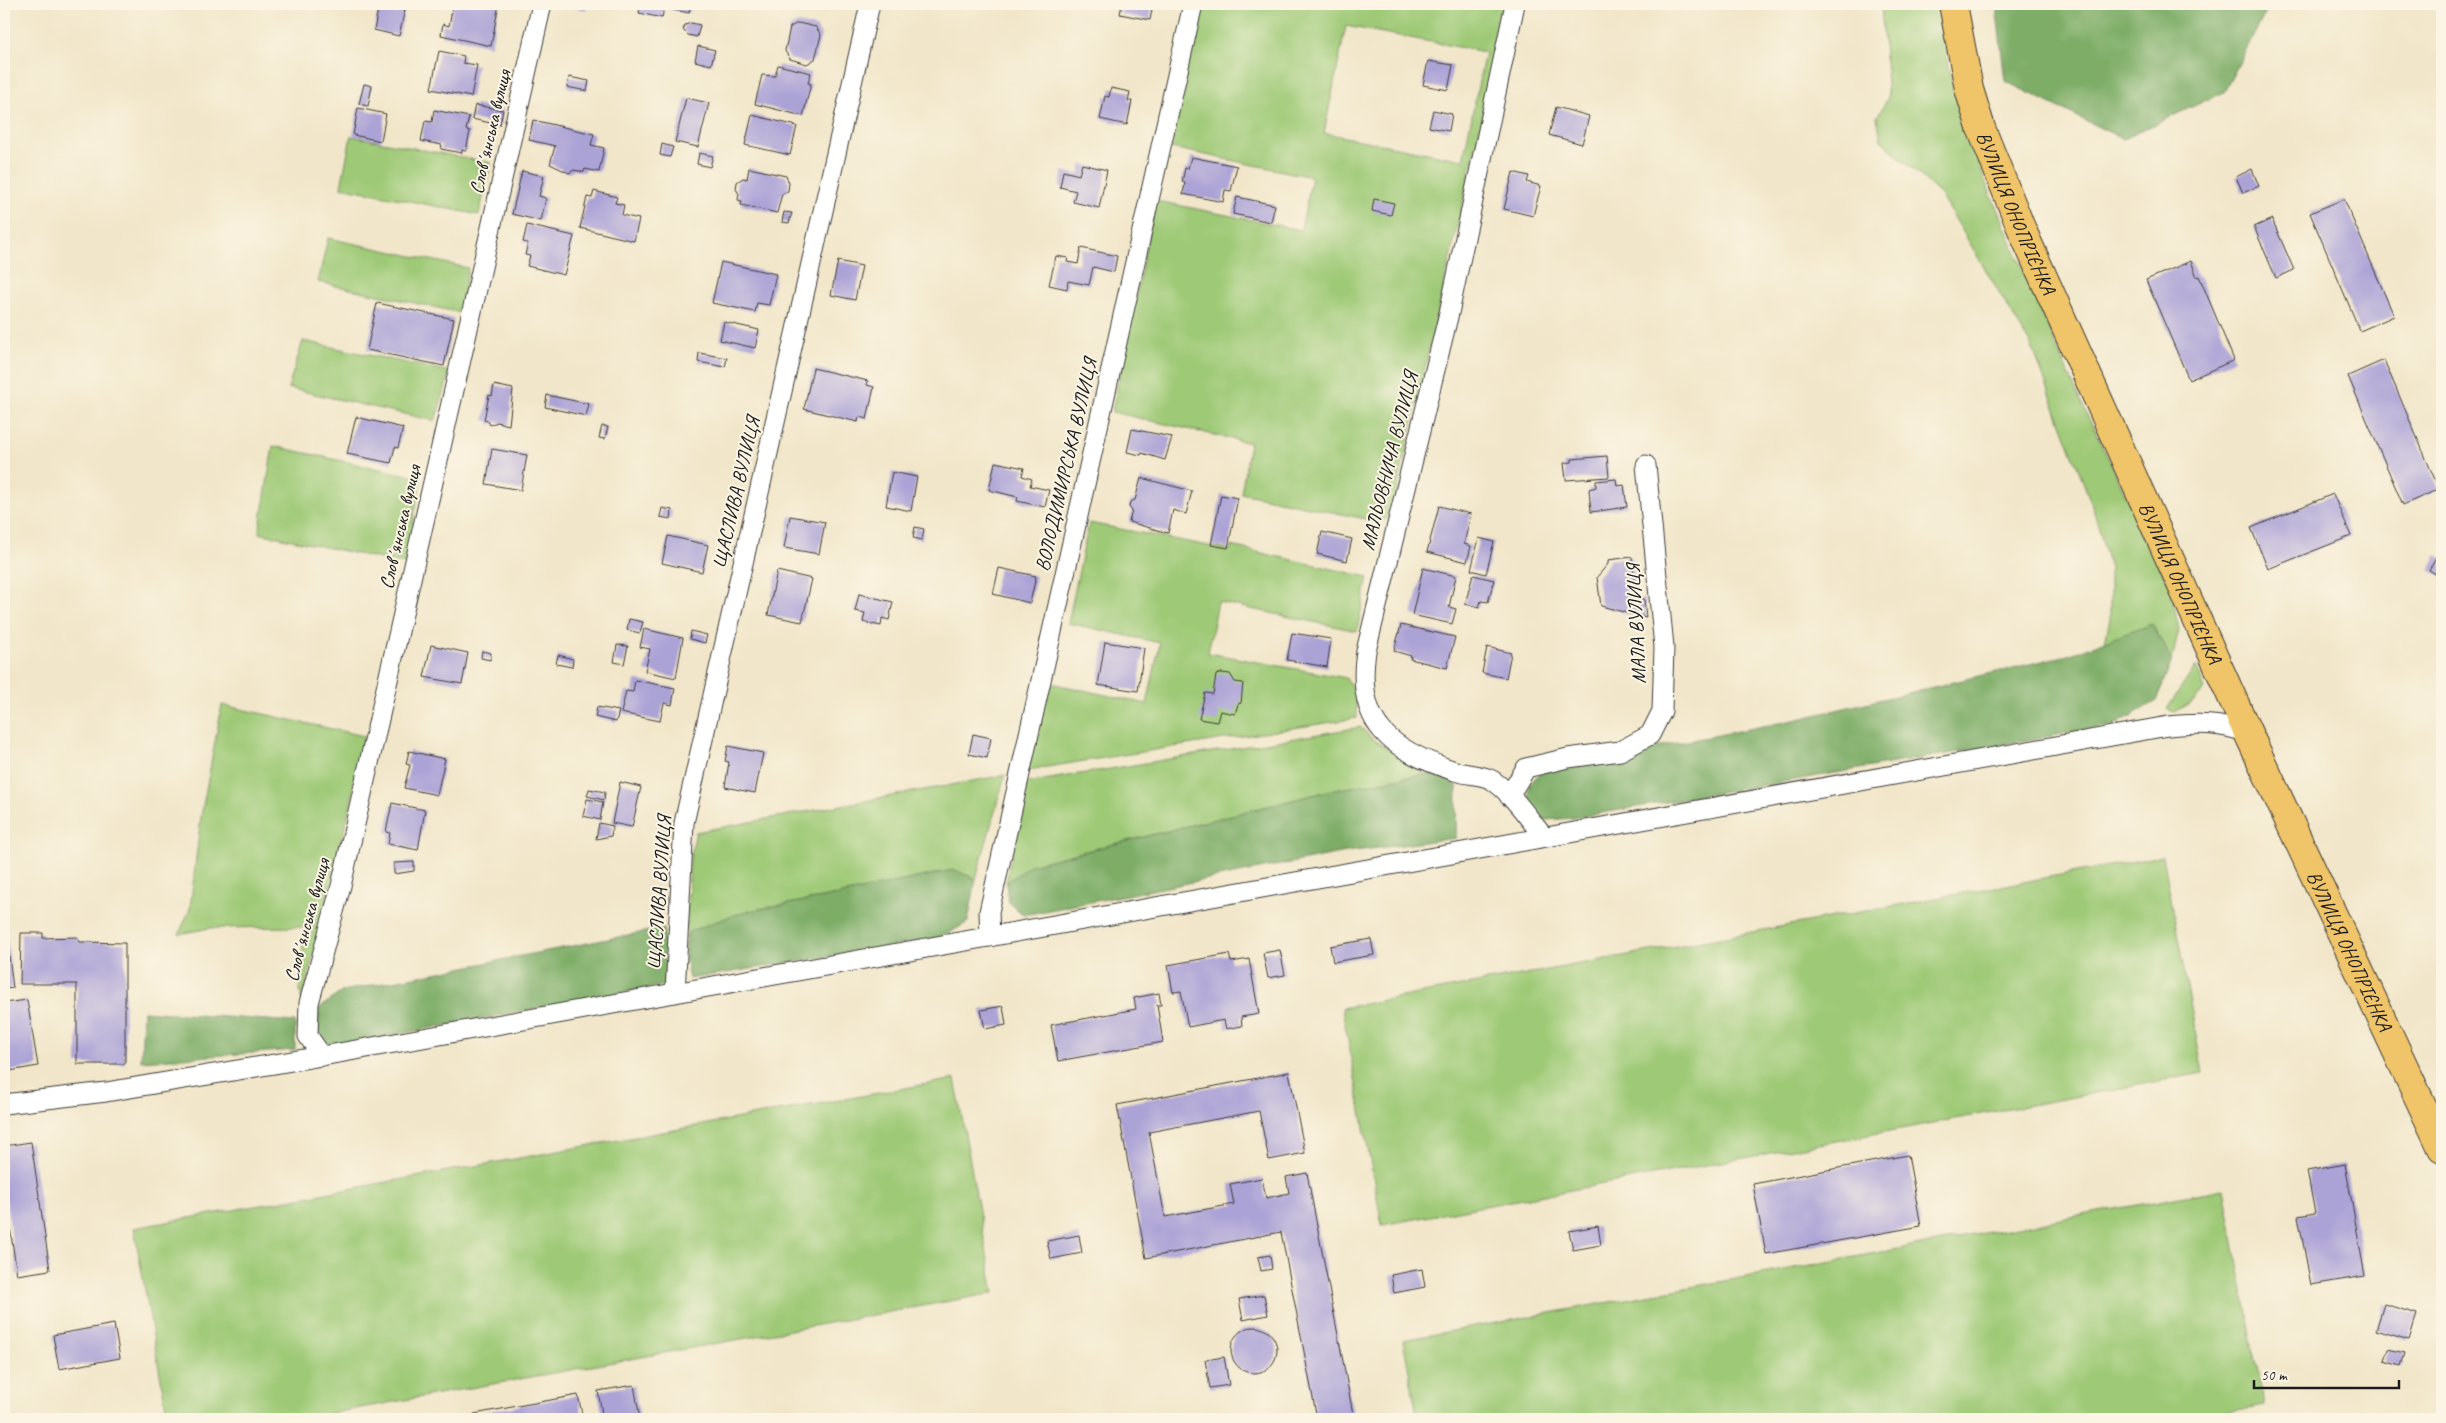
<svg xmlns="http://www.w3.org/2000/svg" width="2446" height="1423" viewBox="0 0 2446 1423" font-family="Caveat,sans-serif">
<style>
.green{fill:#9ec976;stroke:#5d7249;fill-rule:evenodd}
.forest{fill:#7ead67;stroke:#4d6442}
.building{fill:#aba3d6}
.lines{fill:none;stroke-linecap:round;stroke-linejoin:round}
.street-casing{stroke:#3c3a36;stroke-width:21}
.primary-casing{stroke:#3c3a36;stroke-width:30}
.street{stroke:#fff;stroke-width:19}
.primary{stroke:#f0c469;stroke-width:28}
.labels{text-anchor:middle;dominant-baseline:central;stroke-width:4;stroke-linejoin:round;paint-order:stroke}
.street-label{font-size:20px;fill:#1c1c1c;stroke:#fcf5e5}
</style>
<rect width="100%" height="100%" fill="#fcf5e5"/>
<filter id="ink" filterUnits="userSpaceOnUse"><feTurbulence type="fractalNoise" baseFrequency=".02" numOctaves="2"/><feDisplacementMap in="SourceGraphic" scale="10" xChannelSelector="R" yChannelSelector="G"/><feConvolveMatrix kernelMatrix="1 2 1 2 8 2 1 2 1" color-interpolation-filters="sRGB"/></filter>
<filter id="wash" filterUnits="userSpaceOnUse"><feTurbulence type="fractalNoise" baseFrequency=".0096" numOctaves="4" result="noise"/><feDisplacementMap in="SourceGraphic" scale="20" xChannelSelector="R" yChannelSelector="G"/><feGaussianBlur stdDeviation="1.12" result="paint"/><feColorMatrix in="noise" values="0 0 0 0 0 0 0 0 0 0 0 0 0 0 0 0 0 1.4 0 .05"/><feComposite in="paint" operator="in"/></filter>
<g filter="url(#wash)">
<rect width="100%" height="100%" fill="#f1e6c9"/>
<!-- green -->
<g class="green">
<path d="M 1198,4 L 1502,4 L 1497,54 L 1391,516 L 1380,522 L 1241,493 L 1250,443 L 1112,412 L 1155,203 L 1162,202 L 1301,230 L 1312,177 L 1167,147 ZM 1346,26 L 1485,52 L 1463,160 L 1324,133 Z"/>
<path d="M 1881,4 L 1940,4 L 1951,79 L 1985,181 L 2079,398 L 2170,586 L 2179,630 L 2172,661 L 2152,624 L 2105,642 L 2110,619 L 2110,568 L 2093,508 L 2033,349 L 1941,195 L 1881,140 L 1877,117 L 1888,98 Z"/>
<path d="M 351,136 L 491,163 L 479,215 L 341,187 Z"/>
<path d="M 328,238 L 468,268 L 461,313 L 318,282 Z"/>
<path d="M 303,341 L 450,372 L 435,421 L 288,388 Z"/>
<path d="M 273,446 L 421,478 L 405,564 L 259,533 Z"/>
<path d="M 1089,523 L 1230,550 L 1231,546 L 1368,577 L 1357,631 L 1218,602 L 1208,653 L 1346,678 L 1356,695 L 1357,718 L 1028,770 L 1048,685 L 1055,684 L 1147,704 L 1160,643 L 1068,623 Z"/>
<path d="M 2196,666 L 2205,689 L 2195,700 L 2174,712 L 2167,709 Z"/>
<path d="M 222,705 L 364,736 L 351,803 L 302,1001 L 300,990 L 304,927 L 210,928 L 179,934 L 190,909 L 201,816 Z"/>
<path d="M 1361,727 L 1369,736 L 1425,774 L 1329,791 L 1030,865 L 1006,883 L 1026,783 Z"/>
<path d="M 1005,775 L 976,879 L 953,870 L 838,895 L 743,912 L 690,931 L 686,938 L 690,858 L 696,832 Z"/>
<path d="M 2163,856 L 2203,1073 L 1382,1225 L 1342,1008 Z"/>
<path d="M 955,1079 L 994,1293 L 300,1419 L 168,1419 L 134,1228 Z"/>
<path d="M 2224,1189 L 2264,1405 L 2188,1419 L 1418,1419 L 1403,1340 Z"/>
</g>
<!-- forest -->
<g class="forest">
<path d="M 1996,4 L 2270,4 L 2224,92 L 2123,139 L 2005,81 Z"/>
<path d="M 2152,624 L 2172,661 L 2156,701 L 2115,725 L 1573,818 L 1546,820 L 1528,807 L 1530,783 L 1545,769 L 1794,720 L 2068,655 Z"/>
<path d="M 1438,772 L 1457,785 L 1456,838 L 1346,852 L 1024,915 L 1008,902 L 1006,883 L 1030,865 L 1329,791 Z"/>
<path d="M 954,870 L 976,879 L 968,922 L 941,938 L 689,979 C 686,964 682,945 690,931 L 743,912 L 838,895 Z"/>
<path d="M 664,928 L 665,985 L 327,1047 L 318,1032 L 318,1009 L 343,991 Z"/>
<path d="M 143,1011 L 295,1022 L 295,1050 L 141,1061 Z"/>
</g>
<g id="blocks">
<!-- building -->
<g class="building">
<path d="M 379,4 L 406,5 L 399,36 L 374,30 Z"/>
<path d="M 453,4 L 499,4 L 491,46 L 441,35 L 443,24 L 449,26 Z"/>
<path d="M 561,4 L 587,4 L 586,10 Z"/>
<path d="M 641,4 L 691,4 L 689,13 L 664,8 L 662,18 L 639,13 Z"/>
<path d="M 1122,4 L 1153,4 L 1150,20 L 1120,14 Z"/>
<path d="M 691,23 L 700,25 L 697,37 L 688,35 L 683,30 L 685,25 Z"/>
<path d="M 798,23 L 816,27 L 821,35 L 815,59 L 807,64 L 790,59 L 785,51 L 790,27 Z"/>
<path d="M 698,46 L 715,50 L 711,65 L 695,61 Z"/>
<path d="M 439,51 L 464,56 L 463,63 L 477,65 L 471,97 L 431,89 Z"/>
<path d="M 1428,61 L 1453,65 L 1448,90 L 1423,85 Z"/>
<path d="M 778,65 L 811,73 L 808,83 L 811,84 L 803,116 L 755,104 L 762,75 L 775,76 Z"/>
<path d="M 569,77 L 589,81 L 587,91 L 567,87 Z"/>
<path d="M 364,84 L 372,86 L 368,106 L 359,104 Z"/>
<path d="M 1111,88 L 1130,92 L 1128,101 L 1132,101 L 1127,125 L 1100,119 L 1105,96 L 1109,97 Z"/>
<path d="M 686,98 L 709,103 L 698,147 L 675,142 Z"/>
<path d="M 475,105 L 503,110 L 500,125 L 472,119 Z"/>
<path d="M 1556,107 L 1589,116 L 1582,144 L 1549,135 Z"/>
<path d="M 358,108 L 386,114 L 381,141 L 353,135 Z"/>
<path d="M 434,110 L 469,117 L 466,130 L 470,131 L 466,151 L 462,150 L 462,153 L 441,149 L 442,145 L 421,141 L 425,121 L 432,122 Z"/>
<path d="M 1433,110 L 1452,114 L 1449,131 L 1429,127 Z"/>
<path d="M 752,115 L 797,126 L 790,155 L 745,145 Z"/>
<path d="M 533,120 L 594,134 L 591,145 L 604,148 L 599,172 L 585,169 L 584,172 L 574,170 L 569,173 L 550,164 L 555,146 L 529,140 Z"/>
<path d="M 662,144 L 673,147 L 670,157 L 660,155 Z"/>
<path d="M 699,153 L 713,156 L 710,167 L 697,164 Z"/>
<path d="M 1191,157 L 1237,166 L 1231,191 L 1225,190 L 1223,202 L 1183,194 L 1185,183 L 1182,182 L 1185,168 L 1188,169 Z"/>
<path d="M 1082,164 L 1107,170 L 1099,208 L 1073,202 L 1076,191 L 1060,187 L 1063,171 L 1079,175 Z"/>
<path d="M 749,168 L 786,176 L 789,183 L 788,191 L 782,194 L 777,213 L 741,205 L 742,201 L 738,200 L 739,194 L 736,189 L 737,182 L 743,178 L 747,179 Z"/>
<path d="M 2252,169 L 2259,186 L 2243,193 L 2236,177 Z"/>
<path d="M 522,171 L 544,176 L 539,196 L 546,198 L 541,221 L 512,214 Z"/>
<path d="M 1513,172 L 1529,176 L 1527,182 L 1541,186 L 1533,216 L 1504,209 Z"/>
<path d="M 594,191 L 617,197 L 615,203 L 624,205 L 622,215 L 639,219 L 634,241 L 580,228 L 587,197 L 592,198 Z"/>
<path d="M 1237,197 L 1275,205 L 1271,222 L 1233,214 Z"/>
<path d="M 1374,199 L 1394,203 L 1391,215 L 1372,211 Z"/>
<path d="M 2344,199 L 2394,316 L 2360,331 L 2310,213 Z"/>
<path d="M 784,212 L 792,213 L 789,223 L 782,222 Z"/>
<path d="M 2272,219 L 2294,270 L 2276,278 L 2254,227 Z"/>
<path d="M 527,225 L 574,236 L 564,275 L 527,266 L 530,256 L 525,255 L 528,243 L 523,242 Z"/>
<path d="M 1081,248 L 1117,256 L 1114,272 L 1093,267 L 1089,285 L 1068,281 L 1067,289 L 1049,285 L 1056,256 L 1068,258 L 1067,262 L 1078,264 Z"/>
<path d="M 838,261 L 862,266 L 855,300 L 831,295 Z"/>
<path d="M 2191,261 L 2197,277 L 2199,276 L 2234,360 L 2189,380 L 2146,280 Z"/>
<path d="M 721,262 L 776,274 L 769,305 L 757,303 L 755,312 L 712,303 Z"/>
<path d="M 377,303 L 454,319 L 444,366 L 367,350 Z"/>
<path d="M 724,322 L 759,330 L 755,348 L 720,340 Z"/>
<path d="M 699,353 L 727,358 L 725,367 L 698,362 Z"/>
<path d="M 2384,360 L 2439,489 L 2403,505 L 2348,376 Z"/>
<path d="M 813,368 L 868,381 L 867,385 L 874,387 L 867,419 L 859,417 L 858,422 L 804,409 Z"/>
<path d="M 494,385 L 513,389 L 509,425 L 497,422 L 490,425 L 488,421 L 484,420 L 489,395 L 492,396 Z"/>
<path d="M 547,395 L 589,404 L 586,416 L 545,407 Z"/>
<path d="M 356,417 L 403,428 L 398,448 L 395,447 L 391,463 L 347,454 Z"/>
<path d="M 602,426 L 608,427 L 605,439 L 599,438 Z"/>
<path d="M 1132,429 L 1172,437 L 1165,460 L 1142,453 L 1141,455 L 1127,452 Z"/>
<path d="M 492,449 L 527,455 L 521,490 L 486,484 Z"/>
<path d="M 1607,456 L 1609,477 L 1566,480 L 1564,463 L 1572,462 L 1572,459 Z"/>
<path d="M 995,462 L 1024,468 L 1022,476 L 1032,479 L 1030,486 L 1049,490 L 1045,507 L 1017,501 L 1018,497 L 989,490 Z"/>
<path d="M 892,472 L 917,477 L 911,511 L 886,506 Z"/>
<path d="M 1141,478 L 1192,491 L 1186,514 L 1173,510 L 1168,533 L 1129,522 L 1132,511 L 1129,507 L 1130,502 L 1135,500 Z"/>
<path d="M 1616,479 L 1617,486 L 1624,485 L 1627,507 L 1591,512 L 1589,489 L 1596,487 L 1596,481 Z"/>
<path d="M 2333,494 L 2351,536 L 2268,569 L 2251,528 Z"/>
<path d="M 1221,495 L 1238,498 L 1228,548 L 1211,545 Z"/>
<path d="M 1439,506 L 1471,514 L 1464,544 L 1471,546 L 1467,562 L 1427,552 Z"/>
<path d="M 662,508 L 672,510 L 671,519 L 660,517 Z"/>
<path d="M 790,516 L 825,522 L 819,554 L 784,548 Z"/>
<path d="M 915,527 L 924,529 L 922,540 L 913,538 Z"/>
<path d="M 1322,532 L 1352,539 L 1347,561 L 1317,554 Z"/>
<path d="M 668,536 L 708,545 L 702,572 L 662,563 Z"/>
<path d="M 1479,538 L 1494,542 L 1486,574 L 1471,570 Z"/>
<path d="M 2437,555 L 2442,558 L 2442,578 L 2429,570 Z"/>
<path d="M 1632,557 L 1636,599 L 1644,599 L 1646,618 L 1601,606 L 1597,577 L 1608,564 L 1608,560 Z"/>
<path d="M 999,568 L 1036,576 L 1030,603 L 993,594 Z"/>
<path d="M 1423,568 L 1456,576 L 1449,607 L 1456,609 L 1452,624 L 1412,615 Z"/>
<path d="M 777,571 L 812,579 L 802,622 L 768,615 Z"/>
<path d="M 1473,575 L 1494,580 L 1488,602 L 1481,601 L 1479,607 L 1465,604 Z"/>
<path d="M 859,594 L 893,602 L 889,620 L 882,618 L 881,626 L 863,622 L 865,613 L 855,611 Z"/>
<path d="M 629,619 L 643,622 L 640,633 L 627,630 Z"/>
<path d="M 1401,625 L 1455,637 L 1447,668 L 1410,659 L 1411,656 L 1394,651 Z"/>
<path d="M 644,629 L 683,638 L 676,678 L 645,671 L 650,649 L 640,647 Z"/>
<path d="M 691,631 L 707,635 L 705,643 L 690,639 Z"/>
<path d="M 1292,633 L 1331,639 L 1327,667 L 1287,660 Z"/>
<path d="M 1105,642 L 1144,648 L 1138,691 L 1098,685 Z"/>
<path d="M 431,645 L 468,653 L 462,684 L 424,677 Z"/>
<path d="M 617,645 L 628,646 L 624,664 L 614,662 Z"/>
<path d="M 1487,647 L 1511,653 L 1506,678 L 1482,673 Z"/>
<path d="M 482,651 L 491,653 L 490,660 L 481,658 Z"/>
<path d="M 558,655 L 573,659 L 572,667 L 556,664 Z"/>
<path d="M 1222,673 L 1230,674 L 1235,682 L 1243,683 L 1241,703 L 1238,704 L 1235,714 L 1220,711 L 1217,722 L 1199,719 L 1205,693 L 1213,694 L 1216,675 Z"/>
<path d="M 635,680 L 675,688 L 672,705 L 664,703 L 660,721 L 621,713 L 626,691 L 633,692 Z"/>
<path d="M 597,707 L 619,711 L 616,722 L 595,717 Z"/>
<path d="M 973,734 L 991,738 L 987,758 L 969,754 Z"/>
<path d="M 728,746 L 763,753 L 755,793 L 725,787 L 729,762 L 725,761 Z"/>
<path d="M 409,751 L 445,759 L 437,795 L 404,788 L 410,765 L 406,764 Z"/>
<path d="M 620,782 L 641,787 L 632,827 L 612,823 Z"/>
<path d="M 589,789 L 605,792 L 604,800 L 587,796 Z"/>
<path d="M 587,799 L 603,802 L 600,820 L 583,816 Z"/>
<path d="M 392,803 L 425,810 L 418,850 L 388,844 L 390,833 L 386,832 Z"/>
<path d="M 599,823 L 613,826 L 611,836 L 596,839 Z"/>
<path d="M 414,862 L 414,871 L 394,874 L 394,863 Z"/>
<path d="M 21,933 L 43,933 L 43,938 L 77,937 L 80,942 L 125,943 L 125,1064 L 77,1064 L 77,984 L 20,984 Z"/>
<path d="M 4,939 L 7,939 L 13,988 L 4,989 Z"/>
<path d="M 1371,939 L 1374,955 L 1333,962 L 1330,946 Z"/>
<path d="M 1280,950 L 1285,975 L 1268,978 L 1263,953 Z"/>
<path d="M 1229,954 L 1231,962 L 1249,959 L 1259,1014 L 1241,1017 L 1242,1026 L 1226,1029 L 1224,1020 L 1188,1027 L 1181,991 L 1173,992 L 1168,965 Z"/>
<path d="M 1159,993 L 1161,1005 L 1157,1005 L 1163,1042 L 1058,1061 L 1051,1025 L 1136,1009 L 1134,998 Z"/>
<path d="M 27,1000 L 38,1066 L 4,1072 L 4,1003 Z"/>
<path d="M 1003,1006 L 1006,1025 L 985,1029 L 981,1010 Z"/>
<path d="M 1289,1072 L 1305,1153 L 1269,1160 L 1259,1111 L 1149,1132 L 1165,1217 L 1234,1204 L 1230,1184 L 1262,1178 L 1266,1198 L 1289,1193 L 1286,1177 L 1307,1173 L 1354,1419 L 1317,1419 L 1281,1232 L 1146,1258 L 1117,1105 Z"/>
<path d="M 31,1142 L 50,1270 L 17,1275 L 4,1186 L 4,1146 Z"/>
<path d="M 1908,1155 L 1921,1226 L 1766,1254 L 1753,1184 Z"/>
<path d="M 2345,1164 L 2365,1276 L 2311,1285 L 2298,1216 L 2315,1213 L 2307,1171 Z"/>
<path d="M 1598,1226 L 1601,1245 L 1573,1250 L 1569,1231 Z"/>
<path d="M 1079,1235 L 1082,1253 L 1051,1259 L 1047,1241 Z"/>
<path d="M 1270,1255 L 1272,1269 L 1261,1271 L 1258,1257 Z"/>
<path d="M 1422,1269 L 1425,1287 L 1394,1293 L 1391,1275 Z"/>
<path d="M 1264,1295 L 1268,1315 L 1243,1320 L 1239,1299 Z"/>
<path d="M 2384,1304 L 2417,1314 L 2409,1340 L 2376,1330 Z"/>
<path d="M 114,1324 L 120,1358 L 59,1369 L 53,1335 Z"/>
<circle cx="1254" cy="1350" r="23"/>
<path d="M 2388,1349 L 2405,1353 L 2401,1366 L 2384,1361 Z"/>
<path d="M 1224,1357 L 1229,1385 L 1210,1388 L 1205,1360 Z"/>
<path d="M 634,1385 L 640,1419 L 603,1419 L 598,1391 Z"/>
<path d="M 578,1395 L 583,1419 L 475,1419 L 474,1414 Z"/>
</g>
</g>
</g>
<g filter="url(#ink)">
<use href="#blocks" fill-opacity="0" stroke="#3c3a36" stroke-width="1"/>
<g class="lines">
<defs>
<g id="street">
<path d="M 1515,4 L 1449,313 L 1366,651 C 1355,724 1390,750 1455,771 C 1466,775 1482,774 1492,780 C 1512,793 1529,819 1544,837"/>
<path d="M 1509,796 L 1526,768 L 1568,758 L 1620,751 L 1650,735 L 1662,711 L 1664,647 L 1646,465"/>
<path d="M 990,937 L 989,912 L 1193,4"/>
<path d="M 675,993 L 684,823 L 870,4"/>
<path d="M 322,1056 L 308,1036 L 309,1003 L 341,886 L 542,4"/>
<path d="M 4,1104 L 106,1092 L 322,1056 L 2168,726 C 2199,723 2219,723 2248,733"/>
</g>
<g id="primary">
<path id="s1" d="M 1953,4 L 1969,89 L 1981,128 L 2022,230 L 2248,733 L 2442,1148"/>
</g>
</defs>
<!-- street casing -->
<use href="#street" class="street-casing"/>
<!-- primary casing -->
<use href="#primary" class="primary-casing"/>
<!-- street -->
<use href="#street" class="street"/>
<!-- primary -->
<use href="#primary" class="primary"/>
</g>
</g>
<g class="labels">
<!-- street labels -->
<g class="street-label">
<text transform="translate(490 132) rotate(-77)">Словʼянська вулиця</text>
<text stroke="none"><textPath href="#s1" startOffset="219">ВУЛИЦЯ ОНОПРІЄНКА</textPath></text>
<text transform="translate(1389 461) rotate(-76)">МАЛЬОВНИЧА ВУЛИЦЯ</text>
<text transform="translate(1066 465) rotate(-77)">ВОЛОДИМИРСЬКА ВУЛИЦЯ</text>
<text transform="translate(736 492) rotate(-77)">ЩАСЛИВА ВУЛИЦЯ</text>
<text transform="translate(400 527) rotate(-77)">Словʼянська вулиця</text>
<text stroke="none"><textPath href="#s1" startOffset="624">ВУЛИЦЯ ОНОПРІЄНКА</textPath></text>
<text transform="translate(1636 624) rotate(-93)">МАЛА ВУЛИЦЯ</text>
<text transform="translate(659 892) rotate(-86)">ЩАСЛИВА ВУЛИЦЯ</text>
<text transform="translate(307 920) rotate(-75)">Словʼянська вулиця</text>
<text stroke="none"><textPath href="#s1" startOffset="1029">ВУЛИЦЯ ОНОПРІЄНКА</textPath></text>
</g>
</g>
<!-- margin -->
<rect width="2446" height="1423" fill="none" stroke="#fcf5e5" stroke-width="20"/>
<!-- scale -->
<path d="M2254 1380v8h145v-8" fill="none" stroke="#1c1c1c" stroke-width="2.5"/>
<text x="2261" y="1380" font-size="15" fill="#1c1c1c" stroke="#fcf5e5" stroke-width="4" paint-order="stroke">50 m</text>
</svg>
